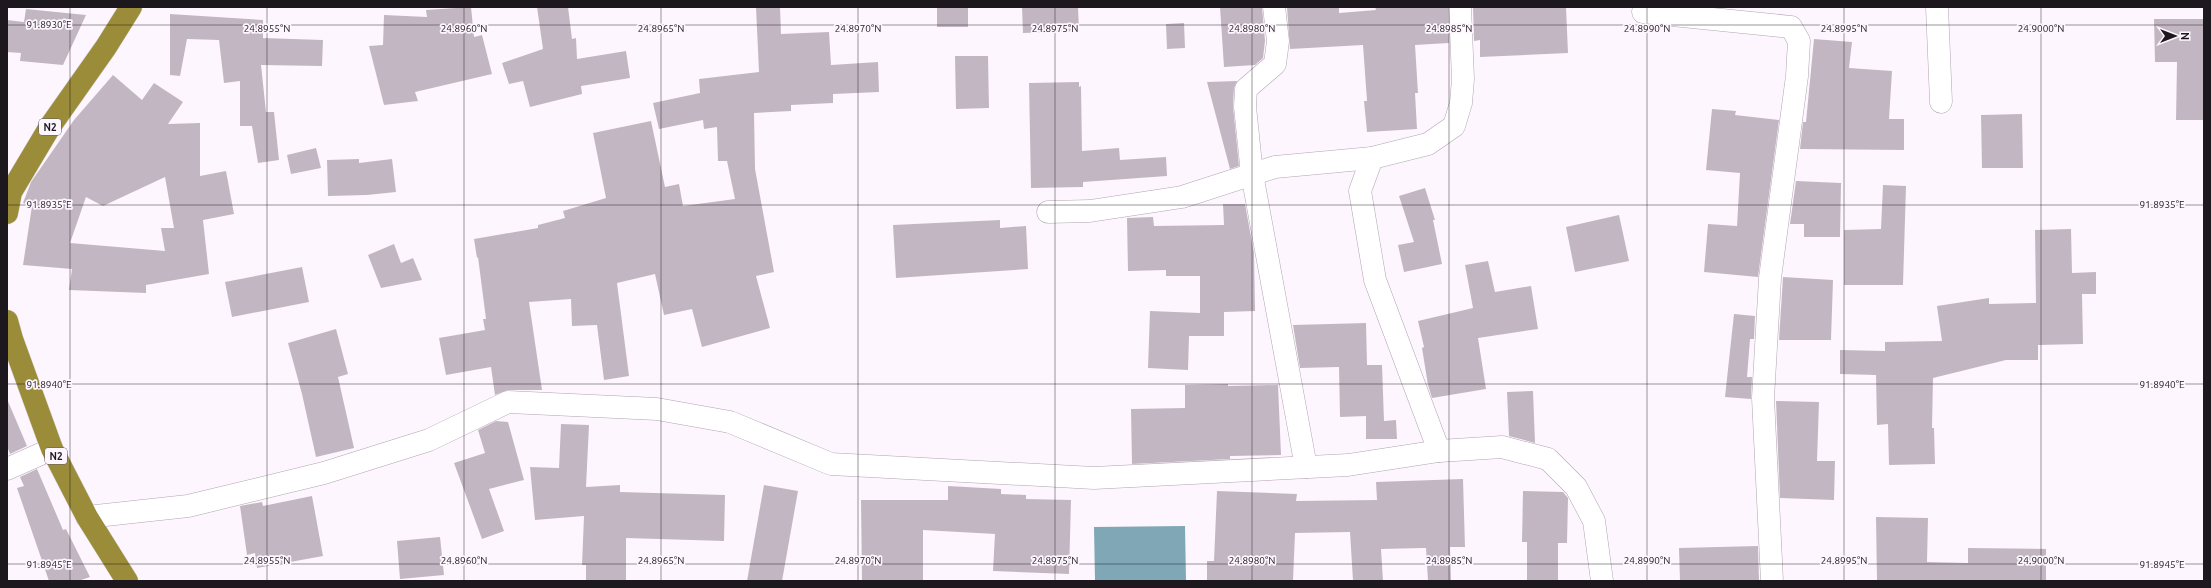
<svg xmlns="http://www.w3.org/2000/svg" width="2211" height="588" viewBox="0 0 2211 588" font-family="Ubuntu,sans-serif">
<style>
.water{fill:#80a7b6}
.building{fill:#c3b6c3;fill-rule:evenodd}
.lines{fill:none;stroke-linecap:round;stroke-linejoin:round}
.minor-casing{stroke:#b1a4b1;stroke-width:23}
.highway-casing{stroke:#d6d5d6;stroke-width:23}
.minor{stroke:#fff;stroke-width:22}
.highway{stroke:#9a8c39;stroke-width:22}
.ticks{fill:none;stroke:#1d181d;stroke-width:1;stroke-opacity:0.45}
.labels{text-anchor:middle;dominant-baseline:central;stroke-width:3.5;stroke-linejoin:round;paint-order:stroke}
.shield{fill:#fef6fe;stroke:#605b60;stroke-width:1}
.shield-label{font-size:10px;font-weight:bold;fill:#1d181d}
.ticks-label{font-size:10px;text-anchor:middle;fill:#1d181d;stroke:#fef6fe;stroke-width:3.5;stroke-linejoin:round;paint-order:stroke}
</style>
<rect width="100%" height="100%" fill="#fef6fe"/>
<!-- water -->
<path class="water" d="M 1185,526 L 1186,581 L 1095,581 L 1094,527 Z"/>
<!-- building -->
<g class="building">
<path d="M 471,7 L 474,37 L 482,35 L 492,74 L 415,92 L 418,101 L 384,105 L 369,46 L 383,45 L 384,15 L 427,17 L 426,10 Z"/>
<path d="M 537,7 L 568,7 L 572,39 L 576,38 L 577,59 L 626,51 L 630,78 L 581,86 L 582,94 L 530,107 L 523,81 L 509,84 L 502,63 L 543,49 Z"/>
<path d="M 756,7 L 780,7 L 781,34 L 829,32 L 831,65 L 878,62 L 879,92 L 833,94 L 833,103 L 791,105 L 791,111 L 754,113 L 755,169 L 774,272 L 756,276 L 770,328 L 702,347 L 692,309 L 664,315 L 655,274 L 617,283 L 629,376 L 604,380 L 597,325 L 572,326 L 571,299 L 529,302 L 542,390 L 508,390 L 495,395 L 491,367 L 446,375 L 439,338 L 485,330 L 483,319 L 486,319 L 478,257 L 477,258 L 474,239 L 538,228 L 538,225 L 565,218 L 563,211 L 606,198 L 593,133 L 651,121 L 665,187 L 679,184 L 683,206 L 735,199 L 727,161 L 718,161 L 717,127 L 704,129 L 703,120 L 659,129 L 653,103 L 700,93 L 699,79 L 759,72 Z"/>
<rect x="937" y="7" width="31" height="20"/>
<path d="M 1022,7 L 1078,7 L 1079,31 L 1023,33 Z"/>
<path d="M 1220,7 L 1262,7 L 1265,41 L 1263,58 L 1255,65 L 1224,67 Z"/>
<path d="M 1287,7 L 1339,7 L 1339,13 L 1376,10 L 1375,7 L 1448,7 L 1449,43 L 1415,45 L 1418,93 L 1415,93 L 1417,129 L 1367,132 L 1364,101 L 1367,101 L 1363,45 L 1290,49 Z"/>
<path d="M 1473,7 L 1566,7 L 1568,53 L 1480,57 L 1480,40 L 1474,41 Z"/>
<path d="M 26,9 L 86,15 L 63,65 L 20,61 L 21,53 L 7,52 L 7,20 L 24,22 Z"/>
<path d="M 170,14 L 263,20 L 263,38 L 323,40 L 322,66 L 261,65 L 266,112 L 274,112 L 279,160 L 258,163 L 252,126 L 240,126 L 240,81 L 224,83 L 219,40 L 187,39 L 180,76 L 170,75 Z"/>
<path d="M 2154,19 L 2204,19 L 2204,120 L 2176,120 L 2177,62 L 2155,62 Z"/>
<path d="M 1184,23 L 1185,48 L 1167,49 L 1166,24 Z"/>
<path d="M 1814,39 L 1852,42 L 1849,68 L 1892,71 L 1889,119 L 1904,119 L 1904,150 L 1800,149 L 1803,122 L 1806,122 Z"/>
<path d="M 955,56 L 988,56 L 989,108 L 956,109 Z"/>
<path d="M 113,75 L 142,100 L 154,83 L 183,102 L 168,124 L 200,123 L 200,176 L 226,171 L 234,214 L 203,220 L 209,274 L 146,285 L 146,293 L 69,290 L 72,269 L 23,265 L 32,206 L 23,203 L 31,182 L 74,120 ZM 165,177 L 174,228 L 161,228 L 165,251 L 70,243 L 86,197 L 103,206 Z"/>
<path d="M 1237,81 L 1234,88 L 1233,106 L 1239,166 L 1230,169 L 1207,82 Z"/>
<path d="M 1079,82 L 1079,87 L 1081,86 L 1082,151 L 1119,148 L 1120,160 L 1166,157 L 1167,176 L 1083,182 L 1083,187 L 1031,188 L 1029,83 Z"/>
<path d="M 1712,109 L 1736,111 L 1735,115 L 1779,120 L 1758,277 L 1704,272 L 1708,224 L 1737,226 L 1740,173 L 1706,170 Z"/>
<path d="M 2022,114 L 2023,168 L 1982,168 L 1981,115 Z"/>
<path d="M 316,148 L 321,168 L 291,174 L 287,155 Z"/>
<path d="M 359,159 L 359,163 L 392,159 L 396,192 L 367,195 L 328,196 L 327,160 Z"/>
<path d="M 1796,181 L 1841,183 L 1840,237 L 1804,237 L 1804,224 L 1790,224 Z"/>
<path d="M 1883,185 L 1906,186 L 1903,285 L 1844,285 L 1844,230 L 1881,229 Z"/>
<path d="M 1425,188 L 1435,220 L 1433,220 L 1442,264 L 1404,272 L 1398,245 L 1414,242 L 1399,196 Z"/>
<path d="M 1223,204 L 1245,204 L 1254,253 L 1255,311 L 1224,312 L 1224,336 L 1189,336 L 1188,370 L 1148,368 L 1150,311 L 1200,313 L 1200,276 L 1166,276 L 1166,270 L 1128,271 L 1127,218 L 1153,217 L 1154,226 L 1224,225 Z"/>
<path d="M 1619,215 L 1629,261 L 1575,272 L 1566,227 Z"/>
<path d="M 1000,220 L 1000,228 L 1026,226 L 1028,269 L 896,278 L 893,225 Z"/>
<path d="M 2071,229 L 2072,273 L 2096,272 L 2096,294 L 2082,294 L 2083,344 L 2038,345 L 2038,360 L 2006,360 L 1933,378 L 1932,428 L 1934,428 L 1935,464 L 1889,465 L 1888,424 L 1877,425 L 1876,375 L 1840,374 L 1840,350 L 1885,351 L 1885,342 L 1942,341 L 1937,306 L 1989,298 L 1989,304 L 2036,303 L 2035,230 Z"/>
<path d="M 394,244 L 401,263 L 413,258 L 422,280 L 381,288 L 368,255 Z"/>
<path d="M 1488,261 L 1495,292 L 1531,286 L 1538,329 L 1478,338 L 1486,389 L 1432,398 L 1428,385 L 1422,348 L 1424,347 L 1418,321 L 1473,308 L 1465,265 Z"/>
<path d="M 302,267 L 309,302 L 232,317 L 225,282 Z"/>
<path d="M 1783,277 L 1833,280 L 1831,340 L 1779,340 Z"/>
<path d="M 1734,314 L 1755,316 L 1754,339 L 1750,339 L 1747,377 L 1752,377 L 1751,399 L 1725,397 Z"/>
<path d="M 1366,323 L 1367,365 L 1382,365 L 1384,421 L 1396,420 L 1397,439 L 1366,439 L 1366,416 L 1340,417 L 1339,367 L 1300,368 L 1293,325 Z"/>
<path d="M 336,329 L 348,374 L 338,377 L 354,448 L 316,457 L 302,394 L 288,343 Z"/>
<path d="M 1228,384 L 1228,386 L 1278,385 L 1281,455 L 1230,456 L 1230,459 L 1132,464 L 1131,409 L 1185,408 L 1185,385 Z"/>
<path d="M 1533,391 L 1535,443 L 1509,436 L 1507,392 Z"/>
<path d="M 7,399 L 27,446 L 10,454 L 7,446 Z"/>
<path d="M 1776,401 L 1819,402 L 1817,461 L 1835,461 L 1834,500 L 1780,498 Z"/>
<path d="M 496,421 L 508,422 L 524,480 L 489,489 L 504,531 L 482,539 L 454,463 L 485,453 L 478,430 Z"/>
<path d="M 561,424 L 589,425 L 586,487 L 620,485 L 620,492 L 725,495 L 724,541 L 626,538 L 626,581 L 586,581 L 586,565 L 582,565 L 584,516 L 535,520 L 530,467 L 559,468 Z"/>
<path d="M 37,469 L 63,530 L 66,529 L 90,577 L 78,581 L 49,581 L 17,488 L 24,486 L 20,477 Z"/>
<path d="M 1463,479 L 1465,547 L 1450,547 L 1451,581 L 1428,581 L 1426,548 L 1423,548 L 1381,549 L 1383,581 L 1353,581 L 1350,532 L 1295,533 L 1293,581 L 1207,581 L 1207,561 L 1214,561 L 1217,491 L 1297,494 L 1296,501 L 1377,500 L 1376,482 Z"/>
<path d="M 764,485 L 798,491 L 782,581 L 747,581 Z"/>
<path d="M 948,486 L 1001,489 L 1001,494 L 1026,495 L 1026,499 L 1071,500 L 1069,574 L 993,571 L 995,534 L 923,530 L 923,580 L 862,580 L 861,500 L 948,500 Z"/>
<path d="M 1523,491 L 1563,492 L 1568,498 L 1567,543 L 1558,543 L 1558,581 L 1527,581 L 1527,542 L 1522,542 Z"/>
<path d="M 312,496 L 323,556 L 257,568 L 255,553 L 247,555 L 240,506 L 262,502 L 263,506 Z"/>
<path d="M 1876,517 L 1928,518 L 1927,562 L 1968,563 L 1968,548 L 2046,549 L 2046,581 L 1877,581 Z"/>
<path d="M 440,537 L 444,575 L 400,579 L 397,541 Z"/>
<path d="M 1758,546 L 1759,581 L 1680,581 L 1679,548 Z"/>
</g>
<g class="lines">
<defs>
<g id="minor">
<path d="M 1274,7 L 1278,41 L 1275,64 L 1246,89 L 1245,107 L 1252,174 L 1306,467"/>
<path d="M 1937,7 L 1941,102"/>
<path d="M 1643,12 L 1791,27 L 1799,41 L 1797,76 L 1770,278 L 1763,398 L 1772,581"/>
<path d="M 1372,158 L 1360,191 L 1375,280 L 1439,451"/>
<path d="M 1048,212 L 1090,211 L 1182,197 L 1275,167 L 1372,158 L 1428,144 L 1454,126 L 1461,103 L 1463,79 L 1460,7"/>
<path d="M 7,469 L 52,449"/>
<path d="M 87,517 L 188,506 L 324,473 L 429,440 L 508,402 L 657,409 L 730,422 L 831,464 L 1094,478 L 1348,465 L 1439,451 L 1502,447 L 1548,459 L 1576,487 L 1594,521 L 1602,581"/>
</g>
<g id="highway">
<path d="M 7,213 L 11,192 L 51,125 L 106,47 L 131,7"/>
<path d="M 7,321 L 12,339 L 52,449 L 87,517 L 127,581"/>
</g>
</defs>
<!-- minor casing -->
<use href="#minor" class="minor-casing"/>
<!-- highway casing -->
<use href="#highway" class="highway-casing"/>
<!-- minor -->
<use href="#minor" class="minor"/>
<!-- highway -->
<use href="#highway" class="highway"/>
</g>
<!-- ticks -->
<path class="ticks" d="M 70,7 L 70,581M 267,7 L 267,581M 464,7 L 464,581M 661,7 L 661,581M 858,7 L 858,581M 1055,7 L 1055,581M 1252,7 L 1252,581M 1449,7 L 1449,581M 1647,7 L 1647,581M 1844,7 L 1844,581M 2041,7 L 2041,581M 7,25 L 2204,25M 7,205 L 2204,205M 7,384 L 2204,384M 7,564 L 2204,564"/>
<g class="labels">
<!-- shield labels -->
<g class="shield">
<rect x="39" y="119" width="22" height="16" rx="3"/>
<rect x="45" y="448" width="22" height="16" rx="3"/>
</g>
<g class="shield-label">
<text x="50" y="127">N2</text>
<text x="56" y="456">N2</text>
</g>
</g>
<g class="ticks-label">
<text x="49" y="28">91.8930°E</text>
<text x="267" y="32">24.8955°N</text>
<text x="464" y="32">24.8960°N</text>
<text x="661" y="32">24.8965°N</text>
<text x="858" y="32">24.8970°N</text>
<text x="1055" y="32">24.8975°N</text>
<text x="1252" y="32">24.8980°N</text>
<text x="1449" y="32">24.8985°N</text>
<text x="1647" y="32">24.8990°N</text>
<text x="1844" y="32">24.8995°N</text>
<text x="2041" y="32">24.9000°N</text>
<text x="2162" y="208">91.8935°E</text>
<text x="49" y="208">91.8935°E</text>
<text x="2162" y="388">91.8940°E</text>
<text x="49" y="388">91.8940°E</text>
<text x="267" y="564">24.8955°N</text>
<text x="464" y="564">24.8960°N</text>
<text x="661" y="564">24.8965°N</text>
<text x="858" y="564">24.8970°N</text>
<text x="1055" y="564">24.8975°N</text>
<text x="1252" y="564">24.8980°N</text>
<text x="1449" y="564">24.8985°N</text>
<text x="1647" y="564">24.8990°N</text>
<text x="1844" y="564">24.8995°N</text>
<text x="2041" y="564">24.9000°N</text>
<text x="2162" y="568">91.8945°E</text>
<text x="49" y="568">91.8945°E</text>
</g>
<!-- border -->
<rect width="2211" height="588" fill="none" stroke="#1d181d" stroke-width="16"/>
<!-- north arrow -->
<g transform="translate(2175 36) rotate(90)" stroke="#fef6fe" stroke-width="3" paint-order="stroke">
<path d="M0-3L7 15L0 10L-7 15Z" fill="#1d181d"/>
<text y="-6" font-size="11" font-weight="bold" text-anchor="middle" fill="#1d181d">N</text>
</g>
</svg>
